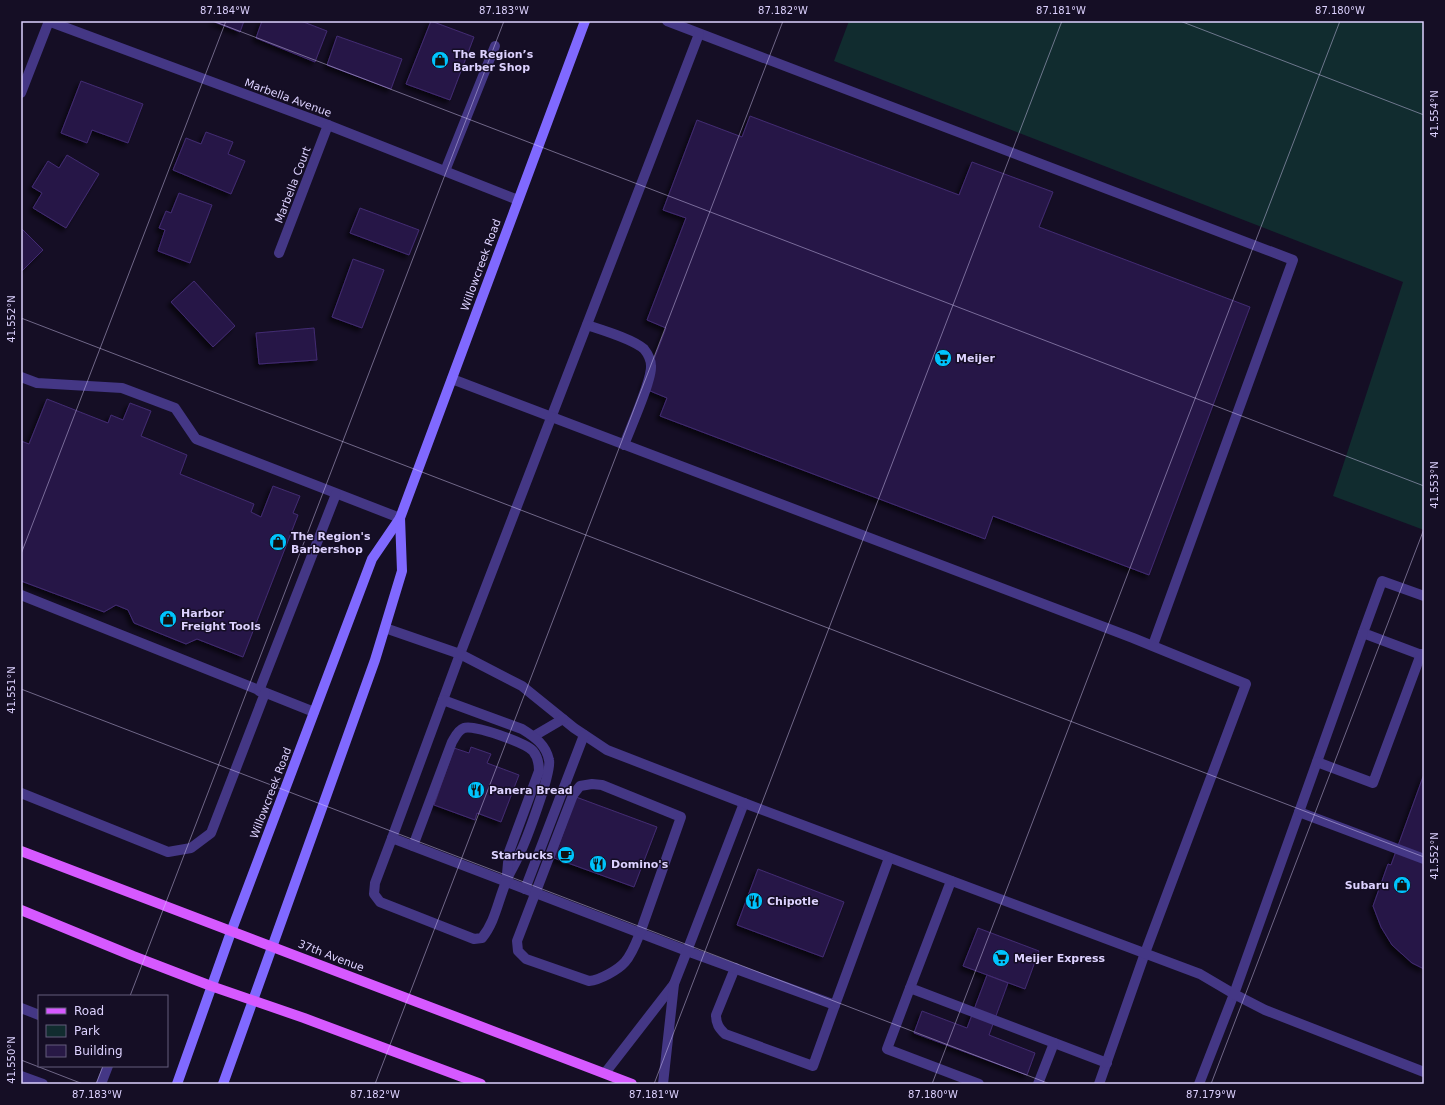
<svg xmlns="http://www.w3.org/2000/svg" width="1445" height="1105" viewBox="0 0 1445 1105" font-family="'DejaVu Sans',sans-serif">
<style>
.green{fill:#112c2f}
.building{fill:#281946;stroke:#422b73;filter:url(#shadow)}
.lines{fill:none;stroke-linecap:round;stroke-linejoin:round}
.lane{stroke:#443785;stroke-width:10}
.street{stroke:#443785;stroke-width:10}
.secondary{stroke:#8069ff;stroke-width:10}
.primary{stroke:#d659ff;stroke-width:10}
.ticks{fill:none;stroke:#ddd2ff;stroke-width:1;stroke-opacity:0.45}
.labels{text-anchor:middle;dominant-baseline:central;stroke-width:3;stroke-linejoin:round;paint-order:stroke}
.poi-label{font-size:11px;font-weight:bold;fill:#ddd2ff;stroke:#150e25;text-anchor:start}
.street-label{font-size:11px;fill:#ddd2ff;stroke:#150e25}
.neatline{fill:none;stroke:#ddd2ff;stroke-width:1.5}
.ticks-label{font-size:10px;text-anchor:middle;fill:#ddd2ff}
</style>
<defs>
<filter id="shadow"><feDropShadow dx="-3.5" dy="3.5" stdDeviation="2" flood-color="#0009"/></filter>
</defs>
<rect width="100%" height="100%" fill="#150e25"/>
<!-- green -->
<path class="green" d="M 849,21 L 1424,21 L 1424,530 L 1333,496 L 1403,282 L 834,61 Z"/>
<!-- building -->
<g class="building">
<path d="M 212,21 L 244,21 L 240,32 Z"/>
<path d="M 262,21 L 301,21 L 327,31 L 315,62 L 256,38 Z"/>
<path d="M 431,21 L 474,37 L 450,100 L 406,84 Z"/>
<path d="M 337,36 L 402,59 L 391,89 L 327,65 Z"/>
<path d="M 81,81 L 143,104 L 128,143 L 92,130 L 87,143 L 61,133 Z"/>
<path d="M 750,116 L 959,195 L 972,162 L 1053,192 L 1039,227 L 1250,307 L 1149,575 L 993,516 L 985,539 L 660,416 L 667,398 L 643,388 L 666,328 L 647,320 L 686,218 L 663,210 L 697,120 L 742,137 Z"/>
<path d="M 206,132 L 233,142 L 228,154 L 245,161 L 231,194 L 173,170 L 186,138 L 201,144 Z"/>
<path d="M 67,155 L 99,174 L 66,228 L 33,208 L 42,193 L 32,187 L 48,161 L 59,168 Z"/>
<path d="M 179,193 L 212,205 L 190,263 L 158,251 L 165,230 L 159,228 L 166,211 L 171,213 Z"/>
<path d="M 360,208 L 419,230 L 409,255 L 350,233 Z"/>
<path d="M 21,228 L 43,250 L 21,272 Z"/>
<path d="M 353,259 L 384,270 L 362,328 L 332,317 Z"/>
<path d="M 194,281 L 235,326 L 213,347 L 171,302 Z"/>
<path d="M 314,328 L 317,360 L 259,364 L 256,333 Z"/>
<path d="M 47,399 L 108,423 L 111,415 L 123,420 L 130,403 L 151,411 L 141,436 L 187,455 L 180,474 L 254,504 L 251,512 L 261,517 L 273,486 L 300,496 L 293,513 L 298,515 L 243,657 L 197,639 L 186,644 L 134,623 L 128,610 L 116,605 L 104,612 L 21,581 L 21,441 L 29,444 Z"/>
<path d="M 471,747 L 491,754 L 487,763 L 519,775 L 501,822 L 477,813 L 475,820 L 434,805 L 454,748 L 469,753 Z"/>
<path d="M 1424,774 L 1424,969 L 1412,963 L 1392,945 L 1381,927 L 1373,906 L 1388,864 L 1391,865 Z"/>
<path d="M 576,797 L 657,827 L 634,887 L 554,858 Z"/>
<path d="M 758,869 L 844,902 L 823,957 L 737,925 Z"/>
<path d="M 978,928 L 1039,951 L 1025,989 L 963,966 Z"/>
<path d="M 987,975 L 1008,983 L 989,1035 L 1035,1053 L 1027,1075 L 914,1033 L 922,1011 L 967,1028 Z"/>
</g>
<g class="lines">
<!-- lane -->
<g class="lane">
<path d="M 667,21 L 1293,260 L 1153,645"/>
<path d="M 699,34 L 460,654 L 392,838 L 687,951 L 744,803"/>
<path d="M 445,171 L 495,46"/>
<path d="M 587,325 C 602,330 633,339 644,349 C 648,354 651,360 651,366 C 652,380 630,429 624,445"/>
<path d="M 21,377 L 37,383 L 122,388 L 175,408 L 196,439 L 400,518"/>
<path d="M 452,379 L 1133,638 L 1246,684 L 1145,953 L 1099,1084"/>
<path d="M 21,595 L 314,712"/>
<path d="M 1424,596 L 1382,581 L 1363,633 L 1424,656"/>
<path d="M 385,628 L 460,654 L 522,686 L 574,728 L 607,750 L 744,803 L 1200,974 L 1234,994 L 1199,1084"/>
<path d="M 1363,633 L 1234,994 L 1265,1010 L 1424,1072"/>
<path d="M 259,691 L 336,494"/>
<path d="M 534,736 L 563,719"/>
<path d="M 1317,762 L 1373,783 L 1421,654"/>
<path d="M 592,784 L 602,785 L 681,817 L 640,933 C 636,943 632,954 625,962 C 618,970 600,980 589,981 L 526,959 L 518,951 L 517,941 L 573,795 L 580,786 Z"/>
<path d="M 21,793 L 168,852 L 191,848 L 211,833 L 265,693"/>
<path d="M 1299,812 L 1424,859"/>
<path d="M 392,838 L 375,883 L 374,894 L 380,902 L 474,939 L 482,938 C 495,922 498,901 506,882 C 509,873 515,865 519,855 C 526,841 552,772 549,760 C 546,745 535,737 522,729 L 443,700"/>
<path d="M 413,846 L 452,742 C 455,737 458,730 464,728 C 474,724 525,743 533,751 C 538,757 539,764 539,771 L 509,852 L 507,874"/>
<path d="M 951,881 L 910,988 L 1107,1063"/>
<path d="M 525,889 L 584,735"/>
<path d="M 735,968 L 716,1015 C 716,1024 719,1028 725,1034 L 813,1066 L 835,1005"/>
<path d="M 910,988 L 887,1049 L 979,1084"/>
<path d="M 21,1008 L 39,1015"/>
<path d="M 605,1073 L 674,984"/>
<path d="M 21,1076 L 43,1084"/>
<path d="M 101,1084 L 108,1066"/>
<path d="M 663,1084 L 674,984 L 687,951 L 835,1005 L 889,858"/>
<path d="M 1038,1084 L 1054,1043"/>
</g>
<!-- street -->
<g class="street">
<path d="M 48,21 L 328,125 L 518,200"/>
<path d="M 21,93 L 49,21"/>
<path d="M 279,253 L 328,125"/>
</g>
<!-- secondary -->
<g class="secondary">
<path d="M 177,1084 L 231,932 L 372,559 L 400,518 L 585,21"/>
<path d="M 223,1084 L 375,660 L 402,571 L 400,518"/>
</g>
<!-- primary -->
<g class="primary">
<path d="M 21,851 L 632,1084"/>
<path d="M 21,910 L 133,956 L 211,986 L 304,1018 L 481,1084"/>
</g>
</g>
<!-- ticks -->
<path class="ticks" d="M 213,21 L 1424,486M 1180,21 L 1424,115M 21,318 L 1424,857M 21,554 L 226,21M 21,689 L 1050,1084M 130,996 L 504,21M 21,1060 L 83,1084M 96,1084 L 103,1066M 375,1084 L 783,21M 654,1084 L 1062,21M 932,1084 L 1340,21M 1211,1084 L 1424,529"/>
<!-- icons -->
<defs>
<symbol id="shop-disc" viewBox="-11 -11 22 22"><circle r="9.5" fill="#00c3fd" stroke="#150e25"/><path d="M-5-2.5h2.3a2.7 3.5 0 0 1 5.4 0H5L5.5 6h-11ZM-1.5-2.5h3a1.5 2.3 0 0 0-3 0Z" fill="#111"/></symbol>
<symbol id="supermarket-disc" viewBox="-11 -11 22 22"><circle r="9.5" fill="#00c3fd" stroke="#150e25"/><path d="M-6-5.5h2.5l.6 2H6L4.5 2H-2.5L-4.4-4H-6ZM-1.5 3.2a1.3 1.3 0 1 0 .1 0ZM3 3.2a1.3 1.3 0 1 0 .1 0Z" fill="#111"/></symbol>
<symbol id="restaurant-disc" viewBox="-11 -11 22 22"><circle r="9.5" fill="#00c3fd" stroke="#150e25"/><path d="M-5-6h1v4h1v-4h1v4h1v-4h1v5L-1.5 .5V6h-2V.5L-5-1ZM5-6V6H3V1.5H1.5Q1.5-4 5-6Z" fill="#111"/></symbol>
<symbol id="cafe-disc" viewBox="-11 -11 22 22"><circle r="9.5" fill="#00c3fd" stroke="#150e25"/><path d="M-5.5-4.5H6V0H3Q3 3.5 0 3.5H-2.5Q-5.5 3.5-5.5 0ZM3-3.2v2h1.7v-2ZM-6 4.5H4V6H-6Z" fill="#111"/></symbol>
</defs>
<g fill-rule="evenodd">
<use href="#shop-disc" x="430" y="50" width="20" height="20"/>
<use href="#supermarket-disc" x="933" y="348" width="20" height="20"/>
<use href="#shop-disc" x="268" y="532" width="20" height="20"/>
<use href="#shop-disc" x="158" y="609" width="20" height="20"/>
<use href="#restaurant-disc" x="466" y="780" width="20" height="20"/>
<use href="#cafe-disc" x="556" y="845" width="20" height="20"/>
<use href="#restaurant-disc" x="588" y="854" width="20" height="20"/>
<use href="#shop-disc" x="1392" y="875" width="20" height="20"/>
<use href="#restaurant-disc" x="744" y="891" width="20" height="20"/>
<use href="#supermarket-disc" x="991" y="948" width="20" height="20"/>
</g>
<g class="labels">
<!-- poi labels -->
<g class="poi-label">
<text x="453" y="54">The Region’s<tspan x="453" dy="13">Barber Shop</tspan></text>
<text x="956" y="358">Meijer</text>
<text x="291" y="536">The Region's<tspan x="291" dy="13">Barbershop</tspan></text>
<text x="181" y="613">Harbor<tspan x="181" dy="13">Freight Tools</tspan></text>
<text x="489" y="790">Panera Bread</text>
<text x="553" y="855" text-anchor="end">Starbucks</text>
<text x="611" y="864">Domino's</text>
<text x="1389" y="885" text-anchor="end">Subaru</text>
<text x="767" y="901">Chipotle</text>
<text x="1014" y="958">Meijer Express</text>
</g>
<!-- street labels -->
<g class="street-label">
<text transform="translate(288 98) rotate(20)">Marbella Avenue</text>
<text transform="translate(293 185) rotate(-69)">Marbella Court</text>
<text transform="translate(481 265) rotate(-70)">Willowcreek Road</text>
<text transform="translate(271 793) rotate(-69)">Willowcreek Road</text>
<text transform="translate(331 956) rotate(21)">37th Avenue</text>
</g>
</g>
<!-- border -->
<rect width="1445" height="1105" fill="none" stroke="#150e25" stroke-width="44"/>
<!-- legend -->
<rect x="38" y="995" width="130" height="72" fill="#150e25" stroke="#655c7c"/>
<rect x="46" y="1008" width="20" height="6" fill="#d659ff" stroke="#655c7c"/>
<text x="74" y="1015" font-size="12" fill="#ddd2ff">Road</text>
<rect x="46" y="1025" width="20" height="12" fill="#112c2f" stroke="#655c7c"/>
<text x="74" y="1035" font-size="12" fill="#ddd2ff">Park</text>
<rect x="46" y="1045" width="20" height="12" fill="#281946" stroke="#655c7c"/>
<text x="74" y="1055" font-size="12" fill="#ddd2ff">Building</text>
<rect x="22" y="22" width="1401" height="1061" class="neatline"/>
<g class="ticks-label">
<text x="225" y="14">87.184°W</text>
<text x="504" y="14">87.183°W</text>
<text x="783" y="14">87.182°W</text>
<text x="1061" y="14">87.181°W</text>
<text x="1340" y="14">87.180°W</text>
<text transform="translate(1434 114) rotate(-90)" y="4">41.554°N</text>
<text transform="translate(11 319) rotate(-90)" y="4">41.552°N</text>
<text transform="translate(1434 485) rotate(-90)" y="4">41.553°N</text>
<text transform="translate(11 690) rotate(-90)" y="4">41.551°N</text>
<text transform="translate(1434 856) rotate(-90)" y="4">41.552°N</text>
<text transform="translate(11 1060) rotate(-90)" y="4">41.550°N</text>
<text x="97" y="1098">87.183°W</text>
<text x="375" y="1098">87.182°W</text>
<text x="654" y="1098">87.181°W</text>
<text x="933" y="1098">87.180°W</text>
<text x="1211" y="1098">87.179°W</text>
</g>
</svg>
